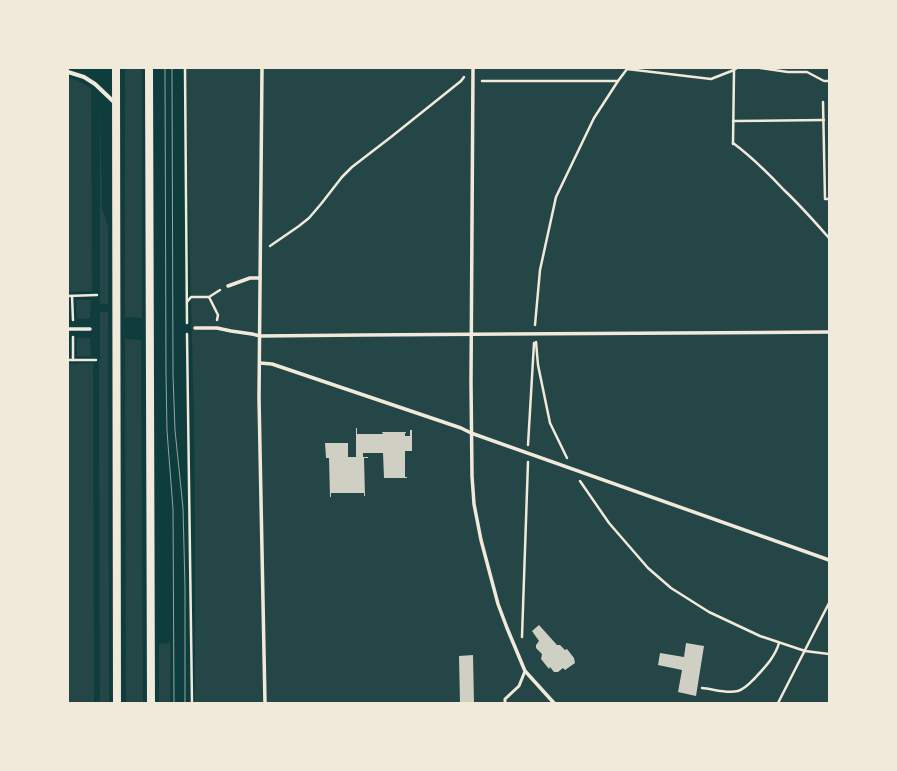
<svg xmlns="http://www.w3.org/2000/svg" width="897" height="771" viewBox="0 0 897 771" font-family="'Fira Sans Condensed',sans-serif">
<style>
.green{fill:#244646}
.building{fill:#cfcfc3}
.lines{fill:none;stroke-linecap:round;stroke-linejoin:round}
.path{stroke:#f1e9da;stroke-width:2.5}
.service{stroke:#f1e9da;stroke-width:3}
.pedestrian{stroke:#f1e9da;stroke-width:3.5}
.minor{stroke:#f1e9da;stroke-width:4}
.secondary{stroke:#f1e9da;stroke-width:8}
.tram{stroke:#97a49c;stroke-width:1}
</style>
<rect width="100%" height="100%" fill="#0f3d3e"/>
<!-- green -->
<g class="green">
<path d="M 125,68 L 142,68 L 142,318 L 125,317 Z"/>
<path d="M 185,68 L 829,68 L 829,703 L 195,703 L 195,520 L 194,419 Z"/>
<path d="M 68,78 L 77,80 L 91,88 L 92,291 L 68,292 Z"/>
<path d="M 100,102 L 102,209 L 108,226 L 108,304 L 100,304 Z"/>
<path d="M 76,300 L 91,300 L 90,318 L 80,319 L 77,318 Z"/>
<path d="M 100,312 L 108,312 L 109,703 L 100,703 L 99,361 L 100,360 Z"/>
<path d="M 77,338 L 90,338 L 91,356 L 77,356 Z"/>
<path d="M 125,339 L 141,340 L 143,703 L 126,703 Z"/>
<path d="M 93,363 L 94,703 L 68,703 L 68,364 Z"/>
<path d="M 170,643 L 170,703 L 159,703 L 159,644 Z"/>
</g>
<!-- building -->
<g class="building">
<path d="M 356,428 L 357,428 L 357,434 L 383,434 L 382,432 L 406,432 L 406,433 L 405,433 L 405,436 L 410,436 L 410,430 L 412,430 L 412,451 L 405,451 L 405,477 L 407,477 L 407,478 L 384,478 L 383,453 L 363,453 L 363,457 L 368,457 L 368,458 L 364,458 L 365,496 L 364,496 L 364,493 L 331,493 L 331,497 L 330,497 L 329,458 L 326,458 L 325,443 L 348,443 L 348,457 L 356,457 Z"/>
<path d="M 539,625 L 557,645 L 560,645 L 565,650 L 567,649 L 574,658 L 575,663 L 565,670 L 563,668 L 558,672 L 554,672 L 550,667 L 549,669 L 541,659 L 542,654 L 536,648 L 536,645 L 539,641 L 532,631 Z"/>
<path d="M 686,643 L 704,646 L 696,696 L 678,692 L 682,670 L 658,665 L 660,653 L 684,657 Z"/>
<path d="M 473,655 L 474,703 L 460,703 L 459,656 Z"/>
</g>
<g class="lines">
<!-- path -->
<g class="path">
<path d="M 185,68 L 187,323"/>
<path d="M 760,68 L 788,72 L 807,72 L 824,81 L 829,81"/>
<path d="M 482,81 L 618,81 L 627,69 L 711,79 L 734,70 L 737,68"/>
<path d="M 823,102 L 825,199 L 829,199"/>
<path d="M 733,121 L 824,120"/>
<path d="M 733,143 C 752,157 768,173 784,190 C 800,205 815,222 829,238"/>
<path d="M 733,144 L 734,71"/>
<path d="M 270,246 L 299,226 L 309,218 L 321,204 L 342,177 L 352,167 L 391,137 L 461,81 L 464,77"/>
<path d="M 68,296 L 97,295"/>
<path d="M 72,296 L 73,320"/>
<path d="M 209,297 L 218,315 L 217,320"/>
<path d="M 187,302 L 191,297 L 209,297 L 220,290"/>
<path d="M 535,325 L 540,270 L 556,197 L 594,118 L 618,81"/>
<path d="M 187,334 L 192,703"/>
<path d="M 73,337 L 73,360"/>
<path d="M 536,342 L 538,365 L 550,423 L 567,458"/>
<path d="M 68,360 L 96,360"/>
<path d="M 528,445 L 534,343"/>
<path d="M 580,481 L 609,523 L 648,568 L 671,588 L 709,612 L 760,636 L 805,651 L 829,654"/>
<path d="M 522,637 L 528,462"/>
<path d="M 702,688 C 713,689 727,694 738,691 C 745,689 750,683 755,678 C 765,667 775,657 779,643"/>
<path d="M 778,703 L 829,603"/>
</g>
<!-- service -->
<path class="service" d="M 505,703 L 505,699 L 519,686 L 525,671"/>
<!-- pedestrian -->
<g class="pedestrian">
<path d="M 262,68 L 259,398 L 265,703"/>
<path d="M 473,68 L 471,382 L 472,476 L 474,504 L 481,540 L 498,604 L 507,628 L 525,671 L 554,703"/>
<path d="M 228,286 L 250,278 L 260,278"/>
<path d="M 195,328 L 217,328 L 231,331 L 252,334 L 260,336 L 364,335 L 829,332"/>
<path d="M 68,329 L 90,329"/>
<path d="M 260,363 L 272,364 L 461,428 L 471,433 L 829,560"/>
</g>
<!-- minor -->
<path class="minor" d="M 68,72 L 84,77 L 95,84 L 115,103"/>
<!-- secondary -->
<g class="secondary">
<path d="M 116,68 L 117,703"/>
<path d="M 149,68 L 151,703"/>
</g>
<!-- tram -->
<g class="tram">
<path d="M 165,68 L 166,375 L 167,431 L 173,509 L 174,703"/>
<path d="M 172,68 L 173,375 L 175,430 L 183,508 L 185,587 L 185,703"/>
</g>
</g>
<!-- border -->
<rect width="897" height="771" fill="none" stroke="#f1e9da" stroke-width="138"/>
</svg>
